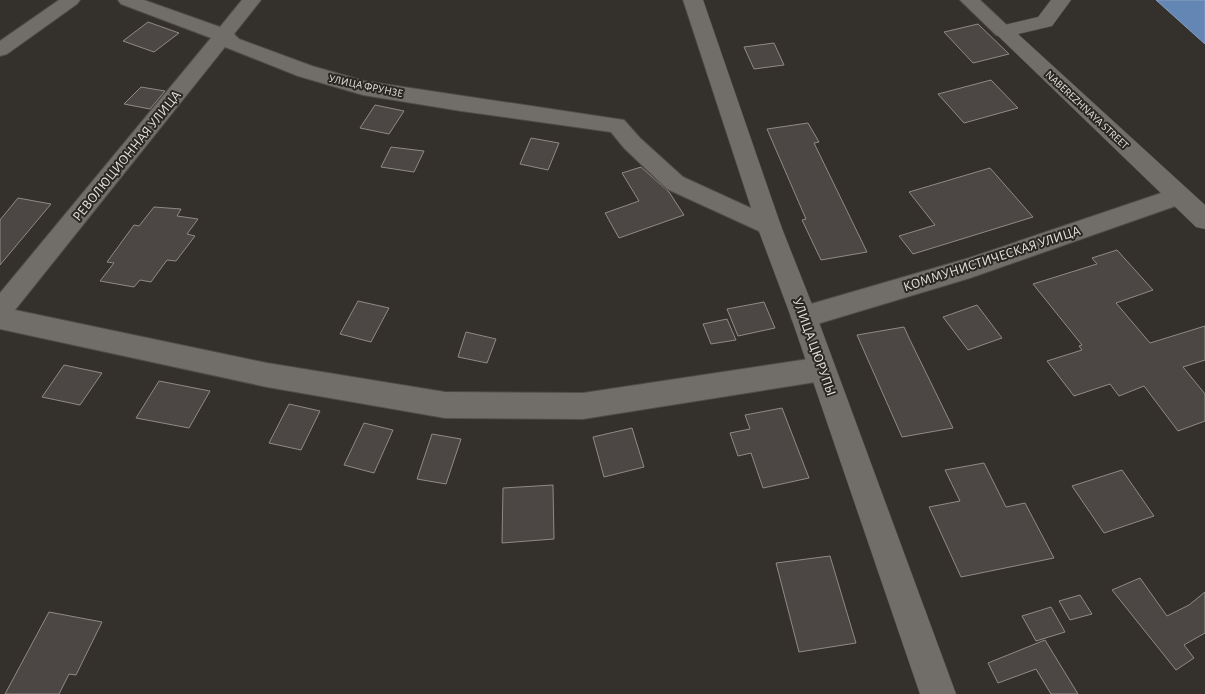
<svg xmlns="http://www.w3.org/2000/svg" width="1205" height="694" viewBox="0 0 1205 694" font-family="'Alegreya Sans',sans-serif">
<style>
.water{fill:#6386b4;stroke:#89a1c0}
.building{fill:#4c4744;stroke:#908a87}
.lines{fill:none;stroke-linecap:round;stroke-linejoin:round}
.minor-casing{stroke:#4f4c49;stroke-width:2}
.secondary-casing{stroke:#4f4c49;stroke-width:1}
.minor{fill:#716d68;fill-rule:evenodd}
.secondary{fill:#716d68;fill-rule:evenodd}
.labels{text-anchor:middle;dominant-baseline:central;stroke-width:4;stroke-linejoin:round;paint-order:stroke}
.far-street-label{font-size:11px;fill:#e1dfdc;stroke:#2a2723}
.street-label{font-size:14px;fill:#e1dfdc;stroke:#2a2723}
</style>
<rect width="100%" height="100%" fill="#34312d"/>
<!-- water -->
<path class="water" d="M 1156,0 L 1205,0 L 1205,44 Z"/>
<!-- building -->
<g class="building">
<path d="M 148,22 L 179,33 L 154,52 L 123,41 Z"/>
<path d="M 978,24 L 1009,54 L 973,63 L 944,32 Z"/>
<path d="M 774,43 L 784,65 L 754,69 L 744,47 Z"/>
<path d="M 991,80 L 1018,108 L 964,123 L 938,94 Z"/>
<path d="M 141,87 L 165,91 L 150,109 L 124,104 Z"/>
<path d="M 375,105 L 404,111 L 389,134 L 360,128 Z"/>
<path d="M 808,123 L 819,142 L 814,143 L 867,252 L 821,260 L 802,220 L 806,219 L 767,129 Z"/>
<path d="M 531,138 L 559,143 L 548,170 L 520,164 Z"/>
<path d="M 391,147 L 424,151 L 414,172 L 381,167 Z"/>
<path d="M 641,167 L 669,192 L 684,215 L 619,238 L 605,213 L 639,201 L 622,173 Z"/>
<path d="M 990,168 L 1033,217 L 913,254 L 899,236 L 935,225 L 909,192 Z"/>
<path d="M 18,198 L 51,204 L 0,265 L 0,220 Z"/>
<path d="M 154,207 L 181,209 L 177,216 L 198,219 L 187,234 L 195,236 L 176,261 L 167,260 L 151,282 L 140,280 L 134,287 L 100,281 L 114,263 L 107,262 L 134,225 L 139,226 Z"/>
<path d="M 1117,250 L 1153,290 L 1116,303 L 1150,343 L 1205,326 L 1205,360 L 1183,367 L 1205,394 L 1205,421 L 1178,431 L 1144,386 L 1119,396 L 1110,384 L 1074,396 L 1047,361 L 1082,350 L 1079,346 L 1082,345 L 1033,284 L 1097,264 L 1092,258 Z"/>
<path d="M 358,301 L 389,308 L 371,342 L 340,334 Z"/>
<path d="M 764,302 L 775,328 L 738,336 L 727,309 Z"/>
<path d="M 977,305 L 1002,338 L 968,350 L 943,317 Z"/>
<path d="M 727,319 L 736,340 L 711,344 L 703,324 Z"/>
<path d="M 904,327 L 909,338 L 953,428 L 902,437 L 857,335 Z"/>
<path d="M 466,332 L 496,339 L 487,363 L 458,357 Z"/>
<path d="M 64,365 L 102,373 L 80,405 L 42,397 Z"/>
<path d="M 159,381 L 210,391 L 189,428 L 136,418 Z"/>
<path d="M 289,404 L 320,411 L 301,450 L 269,443 Z"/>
<path d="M 782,408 L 809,478 L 763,488 L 751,453 L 738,456 L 730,433 L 750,429 L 745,415 Z"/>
<path d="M 364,423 L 393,430 L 374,473 L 344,465 Z"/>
<path d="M 632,428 L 644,467 L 604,477 L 593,437 Z"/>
<path d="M 432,434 L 461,439 L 446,484 L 417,479 Z"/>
<path d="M 984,463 L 1006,507 L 1025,503 L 1054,558 L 961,577 L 929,507 L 960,501 L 945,470 Z"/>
<path d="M 1122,470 L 1154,516 L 1104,533 L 1072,486 Z"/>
<path d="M 553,485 L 554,539 L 502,543 L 503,488 Z"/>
<path d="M 830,556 L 856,643 L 799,652 L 776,563 Z"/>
<path d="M 1140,578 L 1167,616 L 1189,605 L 1205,592 L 1205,633 L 1184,645 L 1194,658 L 1176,670 L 1112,590 Z"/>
<path d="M 1080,595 L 1092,614 L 1070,620 L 1059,601 Z"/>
<path d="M 1051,607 L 1065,632 L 1036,641 L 1022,616 Z"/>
<path d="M 49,612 L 102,622 L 76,675 L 69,674 L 59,694 L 5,694 Z"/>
<path d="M 1045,640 L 1078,694 L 1051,694 L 1036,669 L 998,683 L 988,663 Z"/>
</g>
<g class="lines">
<defs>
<g id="minor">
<path d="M 59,0 L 80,0 L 77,4 L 7,54 L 0,56 L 0,41 Z"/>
<path d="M 118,0 L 144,0 L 220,27 L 242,0 L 261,0 L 234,34 L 239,39 L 312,66 L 364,81 L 624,120 L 640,138 L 683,177 L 777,220 L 781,226 L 777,232 L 769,235 L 761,232 L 667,189 L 624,148 L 611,132 L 461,111 L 363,95 L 298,76 L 225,47 L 15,310 L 267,363 L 445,392 L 583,393 L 822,357 L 831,361 L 835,369 L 831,377 L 822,381 L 583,419 L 445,418 L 267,387 L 0,329 L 0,293 L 211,38 L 121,4 Z"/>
<path d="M 960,0 L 980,0 L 1013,31 L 1010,35 L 1003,37 L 996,35 Z"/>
<path d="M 1179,187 L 1187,190 L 1190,196 L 1187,202 L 970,278 L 804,328 L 795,325 L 791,317 L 795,309 L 804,306 L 969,258 Z"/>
</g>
<g id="secondary">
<path d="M 683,0 L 703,0 L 781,226 L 817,317 L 956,694 L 920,694 L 791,317 L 757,226 Z"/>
<path d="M 1051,0 L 1071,0 L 1052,26 L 1018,34 L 1205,205 L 1205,229 L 1196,227 L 993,31 L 996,27 L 1038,17 Z"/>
</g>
</defs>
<!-- minor casing -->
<use href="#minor" class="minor-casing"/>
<!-- secondary casing -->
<use href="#secondary" class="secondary-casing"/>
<!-- minor -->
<use href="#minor" class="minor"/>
<!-- secondary -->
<use href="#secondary" class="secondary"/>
</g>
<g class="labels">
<!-- far-street labels -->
<g class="far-street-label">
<text transform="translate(366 86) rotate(12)">УЛИЦА ФРУНЗЕ</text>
<text transform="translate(1087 110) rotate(43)">NABEREZHNAYA STREET</text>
</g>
<!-- street labels -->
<g class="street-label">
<text transform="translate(127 156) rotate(-51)">РЕВОЛЮЦИОННАЯ УЛИЦА</text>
<text transform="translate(992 259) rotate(-18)">КОММУНИСТИЧЕСКАЯ УЛИЦА</text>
<text transform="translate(814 347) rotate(70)">УЛИЦА ЦЮРУПЫ</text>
</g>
</g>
</svg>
